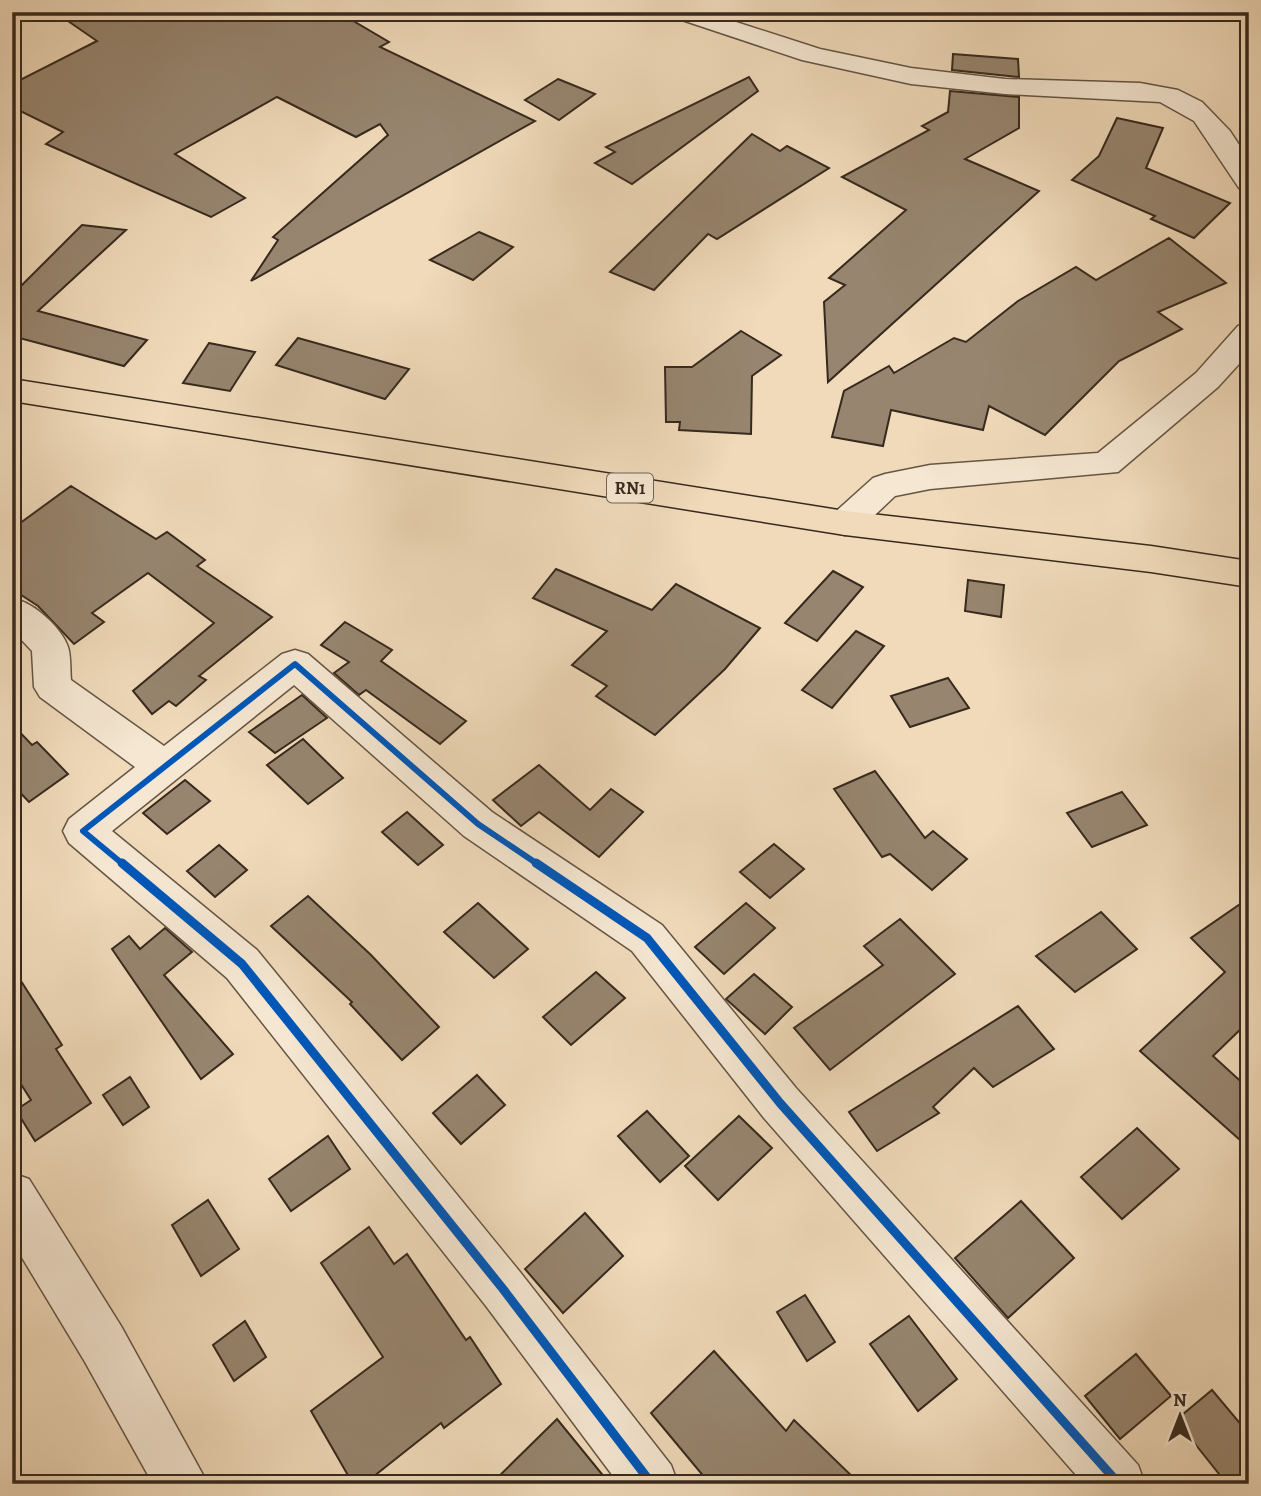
<svg xmlns="http://www.w3.org/2000/svg" width="1261" height="1496" viewBox="0 0 1261 1496" font-family="Alegreya,serif">
<style>
.building{fill:#97856f;stroke:#37291d;stroke-width:2}
.lines{fill:none;stroke-linecap:round;stroke-linejoin:round}
.street-casing{stroke:#655544;stroke-width:3}
.highway-casing{stroke:#37291d;stroke-width:3}
.street{fill:#f5e7d2;fill-rule:evenodd}
.highway{fill:#f0daba;fill-rule:evenodd}
.cycleway-far1-casing{stroke:#f5e7d2;stroke-width:10}
.cycleway-casing{stroke:#f5e7d2;stroke-width:13}
.cycleway-far1{stroke:#0057b8;stroke-width:6}
.cycleway{stroke:#0057b8;stroke-width:9}
.labels{text-anchor:middle;dominant-baseline:central;stroke-width:7;stroke-linejoin:round;paint-order:stroke}
.shield{fill:#f5e7d2;stroke:#706253;stroke-width:2}
.shield-label{font-size:18px;font-weight:bold;fill:#37291d}
</style>
<rect width="100%" height="100%" fill="#f0daba"/>
<filter id="stains"><feTurbulence type="fractalNoise" baseFrequency=".00286" numOctaves="4"/><feColorMatrix values="0 0 0 0 .2 0 0 0 0 .09 0 0 0 0 .02 0 0 0 .5 -.17"/></filter>
<radialGradient id="worn" r=".72"><stop offset=".6" stop-color="#630" stop-opacity="0"/><stop offset="1" stop-color="#630" stop-opacity=".3"/></radialGradient>
<!-- building -->
<g class="building">
<path d="M 55,12 L 338,12 L 389,42 L 380,47 L 535,121 L 251,281 L 278,240 L 273,237 L 388,135 L 380,124 L 356,137 L 277,97 L 175,154 L 245,198 L 211,217 L 46,144 L 63,132 L 12,107 L 12,84 L 97,41 Z"/>
<path d="M 953,54 L 1018,59 L 1019,77 L 952,70 Z"/>
<path d="M 749,77 L 758,91 L 632,184 L 595,163 L 615,152 L 606,147 Z"/>
<path d="M 558,79 L 595,94 L 559,120 L 525,100 Z"/>
<path d="M 950,91 L 1019,97 L 1019,128 L 965,159 L 1039,191 L 828,382 L 824,302 L 845,285 L 829,278 L 906,210 L 842,177 L 929,130 L 922,126 L 948,112 Z"/>
<path d="M 1117,118 L 1163,128 L 1146,168 L 1230,203 L 1194,238 L 1151,219 L 1155,216 L 1072,180 L 1099,156 Z"/>
<path d="M 752,134 L 780,151 L 787,146 L 829,168 L 717,239 L 708,234 L 654,290 L 610,272 Z"/>
<path d="M 82,225 L 126,230 L 38,311 L 147,340 L 124,366 L 12,336 L 12,295 Z"/>
<path d="M 479,232 L 513,247 L 473,280 L 430,260 Z"/>
<path d="M 1169,238 L 1226,283 L 1158,312 L 1182,329 L 1119,361 L 1045,435 L 989,406 L 983,430 L 891,410 L 883,446 L 832,437 L 844,391 L 889,366 L 894,373 L 954,338 L 966,342 L 1018,301 L 1076,267 L 1096,280 Z"/>
<path d="M 741,331 L 781,355 L 752,376 L 751,434 L 679,430 L 680,422 L 666,422 L 665,367 L 692,367 Z"/>
<path d="M 298,338 L 409,369 L 385,399 L 276,365 Z"/>
<path d="M 209,343 L 255,352 L 230,391 L 183,383 Z"/>
<path d="M 71,486 L 156,539 L 167,532 L 205,560 L 197,566 L 272,617 L 199,676 L 206,680 L 176,706 L 169,701 L 152,714 L 133,691 L 214,623 L 148,573 L 92,613 L 104,622 L 74,644 L 38,606 L 12,589 L 12,529 Z"/>
<path d="M 556,569 L 652,610 L 676,584 L 760,628 L 725,669 L 655,735 L 596,696 L 607,686 L 572,665 L 607,631 L 533,598 Z"/>
<path d="M 833,571 L 863,587 L 817,641 L 785,623 Z"/>
<path d="M 968,580 L 1004,585 L 1001,617 L 965,611 Z"/>
<path d="M 345,622 L 392,650 L 381,661 L 466,721 L 440,744 L 366,690 L 359,695 L 334,673 L 349,662 L 321,645 Z"/>
<path d="M 856,631 L 884,646 L 832,708 L 802,690 Z"/>
<path d="M 948,678 L 969,708 L 910,727 L 891,696 Z"/>
<path d="M 302,695 L 327,718 L 275,753 L 249,732 Z"/>
<path d="M 12,724 L 32,745 L 37,742 L 68,774 L 29,802 L 12,784 Z"/>
<path d="M 303,739 L 343,778 L 308,804 L 267,765 Z"/>
<path d="M 539,765 L 590,810 L 611,789 L 643,812 L 599,857 L 539,812 L 521,826 L 493,800 Z"/>
<path d="M 875,771 L 925,838 L 933,831 L 967,859 L 932,890 L 890,854 L 882,857 L 834,789 Z"/>
<path d="M 185,780 L 210,801 L 167,834 L 143,813 Z"/>
<path d="M 1122,792 L 1147,825 L 1092,847 L 1067,813 Z"/>
<path d="M 407,812 L 443,845 L 418,865 L 382,832 Z"/>
<path d="M 774,844 L 804,869 L 770,898 L 740,872 Z"/>
<path d="M 219,845 L 247,870 L 215,897 L 187,871 Z"/>
<path d="M 308,896 L 371,955 L 439,1027 L 402,1060 L 350,1004 L 352,1002 L 271,926 Z"/>
<path d="M 1249,898 L 1249,1021 L 1213,1056 L 1249,1089 L 1249,1148 L 1140,1051 L 1225,972 L 1191,938 Z"/>
<path d="M 478,903 L 528,949 L 494,978 L 444,932 Z"/>
<path d="M 746,903 L 775,928 L 724,974 L 695,947 Z"/>
<path d="M 1101,912 L 1137,949 L 1075,992 L 1036,956 Z"/>
<path d="M 900,919 L 955,974 L 830,1070 L 794,1028 L 883,965 L 864,946 Z"/>
<path d="M 165,928 L 192,952 L 164,975 L 233,1054 L 201,1079 L 112,949 L 129,936 L 140,949 Z"/>
<path d="M 12,967 L 62,1045 L 56,1049 L 91,1103 L 35,1141 L 16,1110 L 31,1100 L 12,1070 Z"/>
<path d="M 596,972 L 625,998 L 571,1045 L 543,1017 Z"/>
<path d="M 754,974 L 792,1007 L 765,1034 L 726,999 Z"/>
<path d="M 1018,1006 L 1054,1049 L 993,1087 L 974,1068 L 933,1107 L 939,1113 L 877,1151 L 849,1112 Z"/>
<path d="M 477,1075 L 505,1105 L 461,1144 L 433,1113 Z"/>
<path d="M 130,1077 L 149,1107 L 123,1125 L 103,1095 Z"/>
<path d="M 647,1111 L 689,1156 L 660,1182 L 618,1136 Z"/>
<path d="M 739,1116 L 772,1148 L 718,1200 L 685,1166 Z"/>
<path d="M 1137,1128 L 1179,1169 L 1122,1219 L 1081,1177 Z"/>
<path d="M 328,1136 L 350,1169 L 291,1211 L 269,1179 Z"/>
<path d="M 208,1200 L 239,1249 L 201,1276 L 172,1225 Z"/>
<path d="M 1021,1201 L 1074,1258 L 1008,1318 L 955,1258 Z"/>
<path d="M 585,1213 L 623,1256 L 563,1313 L 525,1269 Z"/>
<path d="M 369,1227 L 394,1264 L 407,1254 L 466,1340 L 470,1337 L 501,1384 L 444,1428 L 441,1423 L 364,1484 L 353,1484 L 311,1411 L 383,1357 L 321,1263 Z"/>
<path d="M 805,1295 L 835,1342 L 807,1361 L 777,1312 Z"/>
<path d="M 909,1316 L 957,1379 L 918,1411 L 870,1344 Z"/>
<path d="M 245,1321 L 266,1357 L 234,1381 L 213,1345 Z"/>
<path d="M 714,1351 L 786,1431 L 794,1420 L 860,1484 L 710,1484 L 651,1413 Z"/>
<path d="M 1136,1354 L 1171,1396 L 1120,1439 L 1085,1396 Z"/>
<path d="M 1212,1390 L 1249,1434 L 1249,1484 L 1227,1484 L 1176,1420 Z"/>
<path d="M 557,1419 L 610,1484 L 491,1484 Z"/>
</g>
<g class="lines">
<defs>
<g id="street">
<path d="M 670,12 L 705,12 L 820,49 L 911,68 L 1005,79 L 1140,83 L 1178,90 L 1202,102 L 1230,131 L 1249,160 L 1249,190 L 1239,188 L 1194,121 L 1160,102 L 1005,94 L 911,84 L 802,60 L 673,17 Z"/>
<path d="M 1249,323 L 1249,353 L 1218,387 L 1118,472 L 930,489 L 895,496 L 857,532 L 845,535 L 833,532 L 828,523 L 833,514 L 873,478 L 885,474 L 930,465 L 1098,453 L 1196,373 L 1238,326 Z"/>
<path d="M 21,601 C 38,607 62,629 68,647 C 71,656 70,670 71,680 L 164,746 L 282,654 L 295,650 L 308,654 L 492,812 L 662,925 L 796,1088 L 1138,1465 L 1145,1484 L 1084,1484 L 764,1118 L 632,951 L 464,836 L 294,685 L 112,831 L 257,950 L 520,1272 L 671,1465 L 678,1484 L 619,1484 L 486,1306 L 227,978 L 69,843 L 63,831 L 69,819 L 135,767 L 40,697 L 34,687 L 32,651 L 16,634 L 12,635 L 12,604 Z"/>
<path d="M 12,1173 L 29,1179 L 121,1326 L 208,1484 L 153,1484 L 85,1362 L 12,1241 Z"/>
</g>
<path id="highway" d="M 12,379 L 845,511 L 1151,546 L 1249,561 L 1249,587 L 1151,572 L 845,535 L 12,401 Z"/>
</defs>
<!-- street casing -->
<use href="#street" class="street-casing"/>
<!-- highway casing -->
<use href="#highway" class="highway-casing"/>
<!-- street -->
<use href="#street" class="street"/>
<!-- highway -->
<use href="#highway" class="highway"/>
<defs>
<path id="cycleway-far1" d="M 124,865 L 83,831 L 295,664 L 478,824 L 539,865"/>
<g id="cycleway">
<path d="M 122,863 L 242,964 L 503,1289 L 652,1484"/>
<path d="M 536,863 L 647,938 L 780,1103 L 1119,1484"/>
</g>
</defs>
<!-- cycleway-far1 casing -->
<use href="#cycleway-far1" class="cycleway-far1-casing"/>
<!-- cycleway casing -->
<use href="#cycleway" class="cycleway-casing"/>
<!-- cycleway-far1 -->
<use href="#cycleway-far1" class="cycleway-far1"/>
<!-- cycleway -->
<use href="#cycleway" class="cycleway"/>
</g>
<g class="labels">
<!-- shield labels -->
<rect class="shield" x="607" y="473.5" width="46" height="29" rx="5"/>
<g class="shield-label">
<text x="630" y="488">RN1</text>
</g>
</g>
<!-- margin -->
<rect width="1261" height="1496" fill="none" stroke="#f0daba" stroke-width="42"/>
<rect x="14" y="14" width="1233" height="1468" fill="none" stroke="#37291d" stroke-width="3.5"/>
<rect x="21" y="21" width="1219" height="1454" fill="none" stroke="#37291d" stroke-width="2"/>
<!-- north arrow -->
<g transform="translate(1180 1416)" stroke="#f5e7d2" stroke-width="5" paint-order="stroke">
<path d="M0-5L12 26L0 18L-12 26Z" fill="#37291d"/>
<text y="-10" font-size="19" font-weight="bold" text-anchor="middle" fill="#37291d">N</text>
</g>
<rect width="100%" height="100%" filter="url(#stains)"/>
<rect width="100%" height="100%" fill="url(#worn)"/>
</svg>
